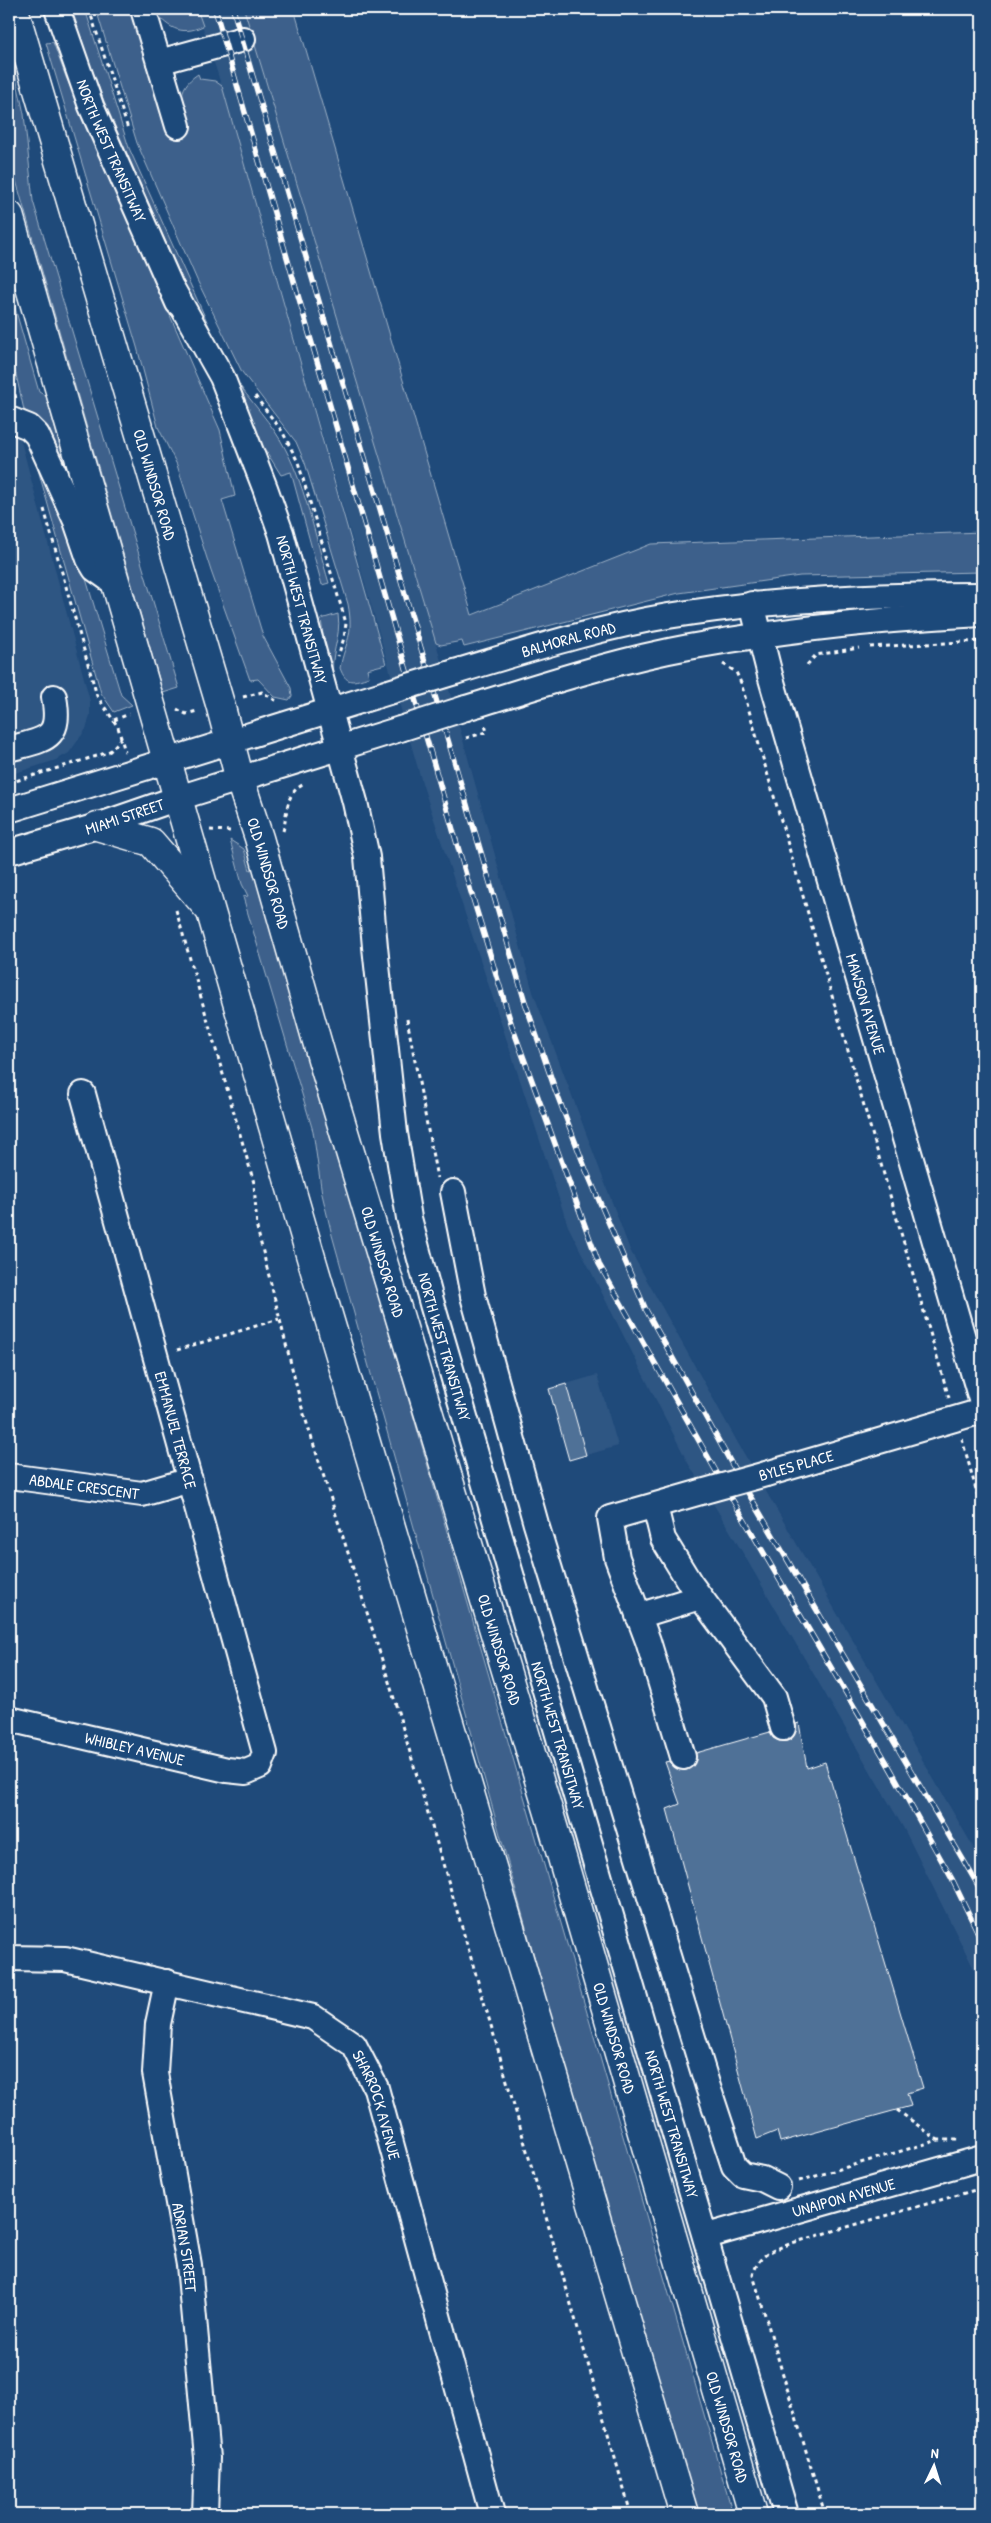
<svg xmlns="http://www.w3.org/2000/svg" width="991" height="2523" viewBox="0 0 991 2523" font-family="'Patrick Hand',sans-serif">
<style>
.built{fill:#2e5683}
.grass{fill:#3c618b;stroke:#9eb0c5}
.building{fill:#507197;stroke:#fff}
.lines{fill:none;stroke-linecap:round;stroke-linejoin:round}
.minor-casing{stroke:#fff;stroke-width:28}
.highway-casing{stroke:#fff;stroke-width:31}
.path{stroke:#fff;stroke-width:3;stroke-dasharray:4 4;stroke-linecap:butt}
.minor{stroke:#1f4a7a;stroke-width:24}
.highway{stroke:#1f4a7a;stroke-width:28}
.rail-casing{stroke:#fff;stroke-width:5.5}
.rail{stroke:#1f4a7a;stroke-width:4;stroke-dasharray:11;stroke-linecap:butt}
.minor-bridge-casing{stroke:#fff;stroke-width:28;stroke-linecap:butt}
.minor-bridge{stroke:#1f4a7a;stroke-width:24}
.labels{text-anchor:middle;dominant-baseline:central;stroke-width:4;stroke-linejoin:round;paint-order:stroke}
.street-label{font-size:16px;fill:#fff;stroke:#1f4a7a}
</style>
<rect width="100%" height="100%" fill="#1f4a7a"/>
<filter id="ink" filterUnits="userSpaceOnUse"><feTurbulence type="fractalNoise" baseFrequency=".02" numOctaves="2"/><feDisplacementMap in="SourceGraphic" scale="10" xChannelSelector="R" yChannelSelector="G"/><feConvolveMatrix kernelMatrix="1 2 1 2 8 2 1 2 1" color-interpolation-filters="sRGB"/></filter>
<g filter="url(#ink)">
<!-- built -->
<g class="built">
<path d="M 197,9 L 244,9 L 436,643 L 533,992 L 630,1250 L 739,1445 L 982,1862 L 982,1985 L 903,1827 L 730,1531 L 688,1463 L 568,1226 L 423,786 L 226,100 Z"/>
<path d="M 9,396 L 90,701 L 90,716 L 86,729 L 69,753 L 56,760 L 9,775 Z"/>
<path d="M 597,1375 L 618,1446 L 569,1460 L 549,1389 Z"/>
</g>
<!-- grass -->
<g class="grass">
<path d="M 69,9 L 85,9 L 129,148 L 227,366 C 242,393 265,414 281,441 C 305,482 315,537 329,583 L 322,585 L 291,472 L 281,475 L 254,432 L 190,297 L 104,101 Z"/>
<path d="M 96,9 L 134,9 L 172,132 L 190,127 C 181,105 175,89 198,74 L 200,79 L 215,81 L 222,86 L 386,664 L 367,669 L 369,677 C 353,682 346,685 340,668 C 346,639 354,637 348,604 L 305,463 L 296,442 L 242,372 L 197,280 L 137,143 Z"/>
<path d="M 152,9 L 197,9 L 203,26 C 180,37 167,27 152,9 Z"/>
<path d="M 244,9 L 294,9 L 472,615 L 651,544 L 982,532 L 982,572 L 800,576 L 679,593 L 464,647 L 462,641 L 441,645 L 436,643 Z"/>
<path d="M 53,42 L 66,77 L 220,430 L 235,496 L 222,500 L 263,636 L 291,688 L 292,696 L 289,700 L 275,697 L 258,679 L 250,680 L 211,571 L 177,465 L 158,427 L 137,347 L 46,43 Z"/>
<path d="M 9,45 L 24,114 L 33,201 L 179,688 L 163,693 L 9,156 Z"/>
<path d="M 9,287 L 39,392 L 46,396 L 76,504 L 54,446 L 41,421 L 24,410 L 9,344 Z"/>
<path d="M 30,441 L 71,529 L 121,695 L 132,705 L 114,712 L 101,693 Z"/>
<path d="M 338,614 C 342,640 328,654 334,682 L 329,682 L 321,619 Z"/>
<path d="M 230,840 L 244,849 L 250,870 L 254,869 L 733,2514 L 698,2514 L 566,2070 L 332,1235 L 322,1194 L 313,1131 L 243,897 L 248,896 L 242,884 Z"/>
</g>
<!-- building -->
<g class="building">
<path d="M 566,1384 L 586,1455 L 569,1460 L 549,1389 Z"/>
<path d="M 799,1723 L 807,1768 L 825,1762 L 923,2088 L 907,2093 L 911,2106 L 780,2142 L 777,2131 L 757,2139 L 667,1809 L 680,1804 L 665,1762 L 670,1761 L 674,1767 L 686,1770 L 693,1766 L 696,1753 L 770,1732 L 773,1738 L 779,1741 L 787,1741 L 793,1737 L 796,1731 L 796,1724 Z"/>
</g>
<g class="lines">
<defs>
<g id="minor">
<path id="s1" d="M 57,9 L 91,106 L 178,303"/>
<path d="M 143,9 L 178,126"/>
<path d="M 159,62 L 243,39"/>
<path id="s2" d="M 173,290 L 222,377 L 265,488 L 281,533 L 355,802 L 367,857 L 375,947 L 395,1133 L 409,1218 L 432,1304 L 786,2514"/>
<path d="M 9,419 L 29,427 L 37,435 L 76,521 L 89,559 L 95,569 L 116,584"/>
<path id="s3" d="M 752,604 L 770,675 L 982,1403"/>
<path id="s4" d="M 455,672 C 525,651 596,628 668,616 C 772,599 877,595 982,595"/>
<path d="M 466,708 C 539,686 613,661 689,647 C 786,629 884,619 982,614"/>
<path d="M 9,749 C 44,739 62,741 54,697"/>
<path d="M 9,810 L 389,692"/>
<path id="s5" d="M 9,852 L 97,826 L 178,798 L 400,729"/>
<path d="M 453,1192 L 473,1296 L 536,1524 L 708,2087 L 734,2166 L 743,2175 L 762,2179 L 778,2187"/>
<path d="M 766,1474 L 982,1411"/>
<path id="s6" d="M 9,1476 L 142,1494 L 190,1480"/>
<path d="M 655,1506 L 663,1539 L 690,1583 L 774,1697 L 783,1728"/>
<path d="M 638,1616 L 700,1597"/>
<path id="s7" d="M 9,1719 L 227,1770 L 246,1772 L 260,1766 L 265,1753 L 83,1094"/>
<path d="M 683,1757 L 648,1641 L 617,1558 L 610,1518 L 701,1492"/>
<path id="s8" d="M 9,1958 L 65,1959 L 313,2017 L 354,2045 L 376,2088 L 492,2514"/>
<path id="s9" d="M 167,1982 L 158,2024 L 155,2073 L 189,2265 L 207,2458 L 205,2514"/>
<path id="s10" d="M 707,2236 L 982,2158"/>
</g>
<g id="highway">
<path id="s11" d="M 14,9 L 220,704 L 240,780 L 259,838 L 322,1059 L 552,1823 L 753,2514"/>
<path d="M 9,215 L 312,1261 L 684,2514"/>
<path d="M 97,826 L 151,842 L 207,907"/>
</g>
</defs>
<!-- minor casing -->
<use href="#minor" class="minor-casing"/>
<!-- highway casing -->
<use href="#highway" class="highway-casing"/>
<!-- path -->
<g class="path">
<path d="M 89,9 L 128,129"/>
<path d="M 9,371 L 16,399"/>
<path d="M 255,396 L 282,431 L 298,462 L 346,623 L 344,638 L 338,656"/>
<path d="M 44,509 L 97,696 L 118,727 L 125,752"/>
<path d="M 870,647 L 982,641"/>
<path d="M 723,664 L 736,672 L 741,683 L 949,1398"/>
<path d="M 807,665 L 816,655 L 859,648"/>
<path d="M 243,697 L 262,692 L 278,702"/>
<path d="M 177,709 L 186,714 L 197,711"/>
<path d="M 114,720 L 129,714"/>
<path d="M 466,738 L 487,732 L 485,725"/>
<path d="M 9,783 L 100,755 L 110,751 L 121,739"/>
<path d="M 210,830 L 231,831"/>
<path d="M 283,831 C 288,814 284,792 305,784"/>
<path d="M 176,910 L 254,1183 L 257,1228 L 302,1408 L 390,1685 L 495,2039 L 631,2514"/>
<path d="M 407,1019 L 437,1178"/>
<path d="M 177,1350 L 279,1319"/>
<path d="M 962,1439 L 982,1511"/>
<path d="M 897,2110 L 938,2140"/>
<path d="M 799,2181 L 939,2140 L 959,2140"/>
<path d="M 825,2514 L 753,2275 C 759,2253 772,2251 792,2243 L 982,2188"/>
</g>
<!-- minor -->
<use href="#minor" class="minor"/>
<!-- highway -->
<use href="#highway" class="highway"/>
<defs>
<g id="rail">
<path d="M 215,9 L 471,892 L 512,1026 L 599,1264 L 725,1487 L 890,1768 L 952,1879 L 982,1941"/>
<path d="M 233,9 L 525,1002 L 556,1092 L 586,1170 L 646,1310 L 740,1479 L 982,1892"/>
</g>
</defs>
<!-- rail casing -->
<use href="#rail" class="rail-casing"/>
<!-- rail -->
<use href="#rail" class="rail"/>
<defs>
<g id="minor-bridge">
<path d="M 389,692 L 455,672"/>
<path d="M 400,729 L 466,708"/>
<path d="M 701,1492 L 766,1474"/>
</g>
</defs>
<!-- minor-bridge casing -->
<use href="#minor-bridge" class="minor-bridge-casing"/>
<!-- minor-bridge -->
<use href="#minor-bridge" class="minor-bridge"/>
</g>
</g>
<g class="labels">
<!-- street labels -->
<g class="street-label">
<text stroke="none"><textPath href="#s1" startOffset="152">NORTH WEST TRANSITWAY</textPath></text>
<text stroke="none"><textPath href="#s11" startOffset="496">OLD WINDSOR ROAD</textPath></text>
<text stroke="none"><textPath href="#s2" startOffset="346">NORTH WEST TRANSITWAY</textPath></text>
<text stroke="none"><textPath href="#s4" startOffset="118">BALMORAL ROAD</textPath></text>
<text stroke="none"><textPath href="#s5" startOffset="121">MIAMI STREET</textPath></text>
<text stroke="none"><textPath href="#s11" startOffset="901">OLD WINDSOR ROAD</textPath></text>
<text stroke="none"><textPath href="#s3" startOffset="416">MAWSON AVENUE</textPath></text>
<text stroke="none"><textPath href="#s11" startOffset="1306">OLD WINDSOR ROAD</textPath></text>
<text stroke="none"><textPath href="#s2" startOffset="1099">NORTH WEST TRANSITWAY</textPath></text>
<text transform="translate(176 1430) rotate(75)">EMMANUEL TERRACE</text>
<text transform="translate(796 1465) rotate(-16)">BYLES PLACE</text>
<text stroke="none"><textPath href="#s6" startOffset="76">ABDALE CRESCENT</textPath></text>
<text stroke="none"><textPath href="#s11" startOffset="1711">OLD WINDSOR ROAD</textPath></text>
<text stroke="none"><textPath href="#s2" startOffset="1504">NORTH WEST TRANSITWAY</textPath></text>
<text stroke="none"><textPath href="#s7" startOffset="129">WHIBLEY AVENUE</textPath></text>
<text stroke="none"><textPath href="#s11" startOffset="2116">OLD WINDSOR ROAD</textPath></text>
<text stroke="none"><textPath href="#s8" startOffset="425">SHARROCK AVENUE</textPath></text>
<text stroke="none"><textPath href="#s2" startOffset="1909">NORTH WEST TRANSITWAY</textPath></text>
<text stroke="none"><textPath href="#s10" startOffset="142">UNAIPON AVENUE</textPath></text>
<text stroke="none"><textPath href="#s9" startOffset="269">ADRIAN STREET</textPath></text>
<text stroke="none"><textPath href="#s11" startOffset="2521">OLD WINDSOR ROAD</textPath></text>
</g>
</g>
<!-- margin -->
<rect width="991" height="2523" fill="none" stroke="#1f4a7a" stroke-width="30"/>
<rect x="15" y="15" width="961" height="2493" fill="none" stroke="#fff" stroke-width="2" filter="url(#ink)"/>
<!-- north arrow -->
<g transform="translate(934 2466) rotate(4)" stroke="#1f4a7a" stroke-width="4" paint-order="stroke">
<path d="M0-4L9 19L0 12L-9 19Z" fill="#ffffff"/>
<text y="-8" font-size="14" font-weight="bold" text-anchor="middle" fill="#ffffff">N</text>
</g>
</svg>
